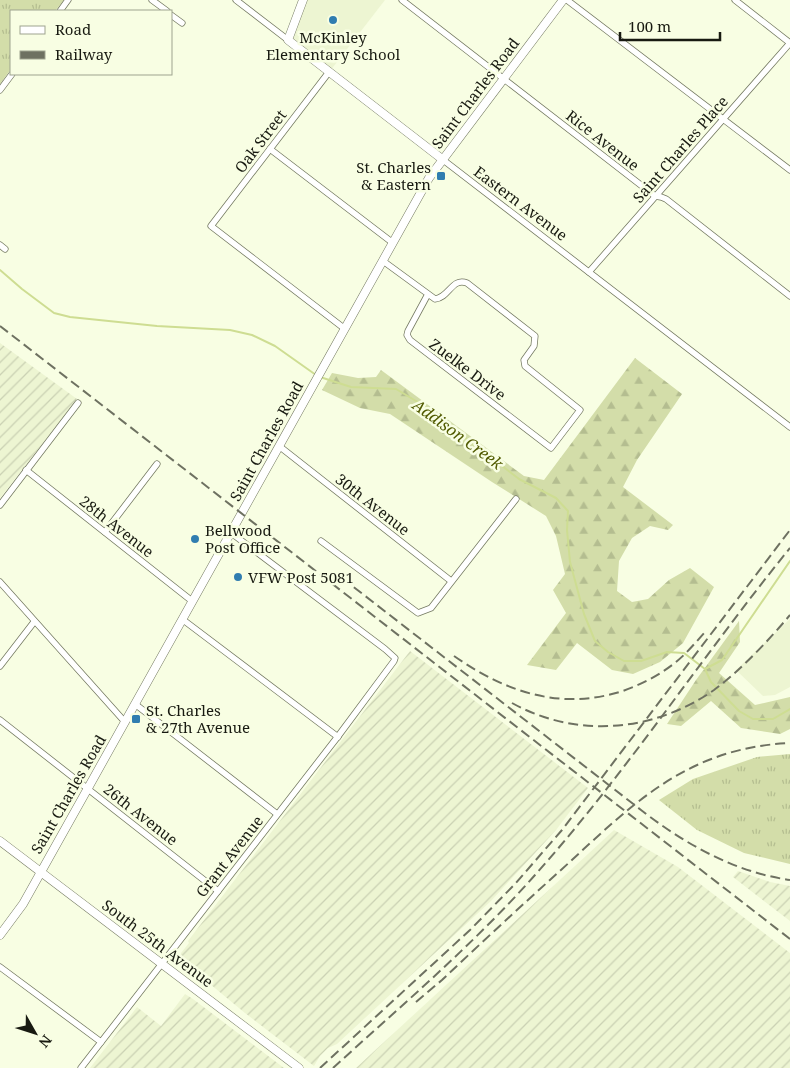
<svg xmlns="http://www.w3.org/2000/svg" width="790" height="1068" viewBox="0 0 790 1068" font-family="'Noto Serif',serif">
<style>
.built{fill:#edf5d2}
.industrial{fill:url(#industrial-furrows)}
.grass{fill:url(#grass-tufts)}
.forest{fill:url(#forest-firs)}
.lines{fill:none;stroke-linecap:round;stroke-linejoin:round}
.stream{stroke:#cedd92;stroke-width:2}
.street-casing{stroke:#747961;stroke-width:7}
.secondary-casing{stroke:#747961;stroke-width:9}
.street{stroke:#fff;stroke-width:5.5}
.secondary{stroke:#fff;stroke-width:8}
.rail{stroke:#6e7161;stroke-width:2;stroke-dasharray:10 5;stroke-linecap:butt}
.poi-dot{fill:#307db0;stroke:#f8fee3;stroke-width:2}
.labels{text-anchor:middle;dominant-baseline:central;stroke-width:5;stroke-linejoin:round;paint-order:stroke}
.poi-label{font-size:15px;fill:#181a11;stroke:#f8fee3;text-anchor:start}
.street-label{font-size:15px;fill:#181a11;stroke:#f8fee3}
.water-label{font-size:16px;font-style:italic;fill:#515b01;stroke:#f8fee3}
</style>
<defs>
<pattern id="industrial-furrows" width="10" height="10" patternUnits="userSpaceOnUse" patternTransform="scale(1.25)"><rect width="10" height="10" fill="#edf5d2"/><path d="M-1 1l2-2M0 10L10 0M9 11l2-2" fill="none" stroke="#cad1b3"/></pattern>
<pattern id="grass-tufts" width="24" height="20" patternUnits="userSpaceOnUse" patternTransform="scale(1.25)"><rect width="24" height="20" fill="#d3dda9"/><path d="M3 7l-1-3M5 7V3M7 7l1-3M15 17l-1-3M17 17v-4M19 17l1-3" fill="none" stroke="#b4bd90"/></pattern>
<pattern id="forest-firs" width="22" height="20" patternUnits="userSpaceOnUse" patternTransform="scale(1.25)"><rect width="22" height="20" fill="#d3dda9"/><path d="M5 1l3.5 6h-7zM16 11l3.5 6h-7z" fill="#b4bd90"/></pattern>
</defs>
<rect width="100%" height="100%" fill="#f8fee3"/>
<!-- built -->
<g class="built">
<path d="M 304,0 L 385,0 L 330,71 L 289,40 Z"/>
<path d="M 790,619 L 790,687 L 775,695 L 763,696 L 736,670 Z"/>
</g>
<!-- industrial -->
<g class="industrial">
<path d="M 0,343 L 77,399 L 0,498 Z"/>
<path d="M 410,651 L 588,788 L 556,830 L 491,901 L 337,1044 L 328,1048 L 320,1056 L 314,1066 L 245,1013 L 181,960 L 181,953 L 189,943 L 188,941 Z"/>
<path d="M 614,830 L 678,867 L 790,953 L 790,1068 L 356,1068 Z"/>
<path d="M 738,871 L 770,882 L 790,886 L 790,921 L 733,877 Z"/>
<path d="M 185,994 L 193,999 L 284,1068 L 90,1068 L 137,1007 L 161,1026 Z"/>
</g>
<!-- grass -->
<g class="grass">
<path d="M 0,0 L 64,0 L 55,11 L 11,11 L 11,69 L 0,84 Z"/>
<path d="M 790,754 L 790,864 L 744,853 L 697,830 L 659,800 L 693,779 L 757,757 Z"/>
</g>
<!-- forest -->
<g class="forest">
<path d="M 635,358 L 682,394 L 637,460 L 623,487 L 673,525 L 668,530 L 650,526 L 632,538 L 619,561 L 617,591 L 632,602 L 648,599 L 669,580 L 690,568 L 714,587 L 683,643 L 660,662 L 633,674 L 612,670 L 577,643 L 556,670 L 527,665 L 566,613 L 553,590 L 565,574 L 556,536 L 546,516 L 492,482 L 390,414 L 360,408 L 322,390 L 332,373 L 358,378 L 376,377 L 381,370 L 524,476 L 544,480 Z"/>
<path d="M 739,621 L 740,642 L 719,673 L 755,705 L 790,697 L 790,729 L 780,734 L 741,728 L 711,701 L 681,726 L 667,724 L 696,680 Z"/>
</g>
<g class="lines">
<!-- stream -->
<g class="stream">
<path d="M 0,270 L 22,289 L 54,313 L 70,317 L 157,326 L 230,330 L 252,335 L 275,346 L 316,375"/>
<path d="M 320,377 L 351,387 L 396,389 L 421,404 L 519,479 L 556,498 L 568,511 L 567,530 L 570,562 L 584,614 L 595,641 L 608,652 L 624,661 L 641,661 L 667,652 L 684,653 L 705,669 L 711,682 L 739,711 L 753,719 L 773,719 L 790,709"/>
<path d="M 705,669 L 722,660 L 790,561"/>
</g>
<defs>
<g id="street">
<path d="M 152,0 L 167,11"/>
<path d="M 236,0 L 288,40"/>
<path d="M 402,0 L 655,196 L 661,197 L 666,199 L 790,296"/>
<path d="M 567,0 L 790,170"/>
<path d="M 735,0 L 790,43"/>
<path d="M 60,11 L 68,0"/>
<path d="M 171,15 L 182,23"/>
<path d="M 329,72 L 211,226 L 345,329"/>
<path d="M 0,90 L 12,74"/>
<path d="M 270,149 L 393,243"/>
<path d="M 442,159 L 790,427"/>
<path d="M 0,245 L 5,249"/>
<path d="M 383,261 L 435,299 C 449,298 452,277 467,283 L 535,336 L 534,346 L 524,360 L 525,366 L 580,410 L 551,448 L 410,340 L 407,335 L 408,331 L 428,294"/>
<path d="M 589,272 L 790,43"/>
<path d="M 279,446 L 451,581"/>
<path d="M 26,470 L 192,601"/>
<path d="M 0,505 L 78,403"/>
<path d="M 105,532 L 157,464"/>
<path d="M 321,541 L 418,613 L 431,608 L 516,499"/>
<path d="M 0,582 L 125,722"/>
<path d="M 182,619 L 338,737"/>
<path d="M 0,666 L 34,622"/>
<path d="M 135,704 L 277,814"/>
<path d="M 0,720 L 218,891"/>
<path d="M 0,967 L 101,1042"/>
<path d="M 81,1068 L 339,735 L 394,661 L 395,658 L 385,649 L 230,532"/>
</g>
<g id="secondary">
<path d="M 303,0 L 288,40 L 442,159"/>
<path d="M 0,841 L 299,1068"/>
<path d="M 0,935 L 23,904 L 83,797 L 429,178 L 563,0"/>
</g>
</defs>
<!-- street casing -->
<use href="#street" class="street-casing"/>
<!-- secondary casing -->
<use href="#secondary" class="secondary-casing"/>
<!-- street -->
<use href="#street" class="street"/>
<!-- secondary -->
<use href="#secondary" class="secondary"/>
<!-- rail -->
<g class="rail">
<path d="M 0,326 L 790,939"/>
<path d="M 342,578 L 641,810 C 685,844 734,872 790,880"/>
<path d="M 454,656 C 506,692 560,711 623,691 C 642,684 660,675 676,662 C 687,653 696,642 705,632"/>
<path d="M 512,703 C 577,739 654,732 714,690 C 741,670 769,640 790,615"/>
<path d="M 416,1002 L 442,980 C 481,943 521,906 561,870 C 633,804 686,748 790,743"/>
<path d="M 320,1068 L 470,930 L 515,884 L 562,830 L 790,530"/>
<path d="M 333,1068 C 402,1005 473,945 535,875 C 627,772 703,655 790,548"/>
</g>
</g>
<!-- markers -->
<g class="poi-dot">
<circle cx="333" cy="20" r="5"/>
<rect x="436" y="171" width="10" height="10" rx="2.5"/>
<circle cx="195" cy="539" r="5"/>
<circle cx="238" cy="577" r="5"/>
<rect x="131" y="714" width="10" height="10" rx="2.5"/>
</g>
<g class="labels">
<!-- poi labels -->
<g class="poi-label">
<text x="333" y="37" text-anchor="middle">McKinley<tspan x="333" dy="17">Elementary School</tspan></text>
<text x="431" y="167" text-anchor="end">St. Charles<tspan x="431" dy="17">&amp; Eastern</tspan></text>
<text x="205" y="530">Bellwood<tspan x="205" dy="17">Post Office</tspan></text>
<text x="248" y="577">VFW Post 5081</text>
<text x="146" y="710">St. Charles<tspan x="146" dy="17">&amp; 27th Avenue</tspan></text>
</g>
<!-- street labels -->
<g class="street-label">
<text transform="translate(475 93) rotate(-53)">Saint Charles Road</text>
<text transform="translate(603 140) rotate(38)">Rice Avenue</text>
<text transform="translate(260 141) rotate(-53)">Oak Street</text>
<text transform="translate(680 149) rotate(-49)">Saint Charles Place</text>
<text transform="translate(521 203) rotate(37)">Eastern Avenue</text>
<text transform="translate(468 369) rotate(37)">Zuelke Drive</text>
<text transform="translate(266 441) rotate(-61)">Saint Charles Road</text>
<text transform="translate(373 504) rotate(38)">30th Avenue</text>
<text transform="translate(117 526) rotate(38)">28th Avenue</text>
<text transform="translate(68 794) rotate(-60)">Saint Charles Road</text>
<text transform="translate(141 814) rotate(38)">26th Avenue</text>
<text transform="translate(229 856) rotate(-52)">Grant Avenue</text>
<text transform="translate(158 943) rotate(37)">South 25th Avenue</text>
</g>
<!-- water labels -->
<g class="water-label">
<text transform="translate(458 434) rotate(36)">Addison Creek</text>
</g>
</g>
<!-- legend -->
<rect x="10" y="10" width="162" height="65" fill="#f8fee3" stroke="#9ea38f"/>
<rect x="20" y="26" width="25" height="8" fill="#ffffff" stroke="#9ea38f"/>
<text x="55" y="35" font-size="15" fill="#181a11">Road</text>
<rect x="20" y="51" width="25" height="8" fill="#6e7161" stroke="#9ea38f"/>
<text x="55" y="60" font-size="15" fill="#181a11">Railway</text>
<!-- north arrow -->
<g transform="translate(35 1033) rotate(129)" stroke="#f8fee3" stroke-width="4" paint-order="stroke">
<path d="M0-4L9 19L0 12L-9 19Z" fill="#181a11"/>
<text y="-8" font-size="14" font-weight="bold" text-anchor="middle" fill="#181a11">N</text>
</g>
<!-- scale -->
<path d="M620 32v8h100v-8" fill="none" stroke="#181a11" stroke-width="2.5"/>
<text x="628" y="32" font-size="15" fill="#181a11" stroke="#f8fee3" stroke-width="4" paint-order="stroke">100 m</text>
</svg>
